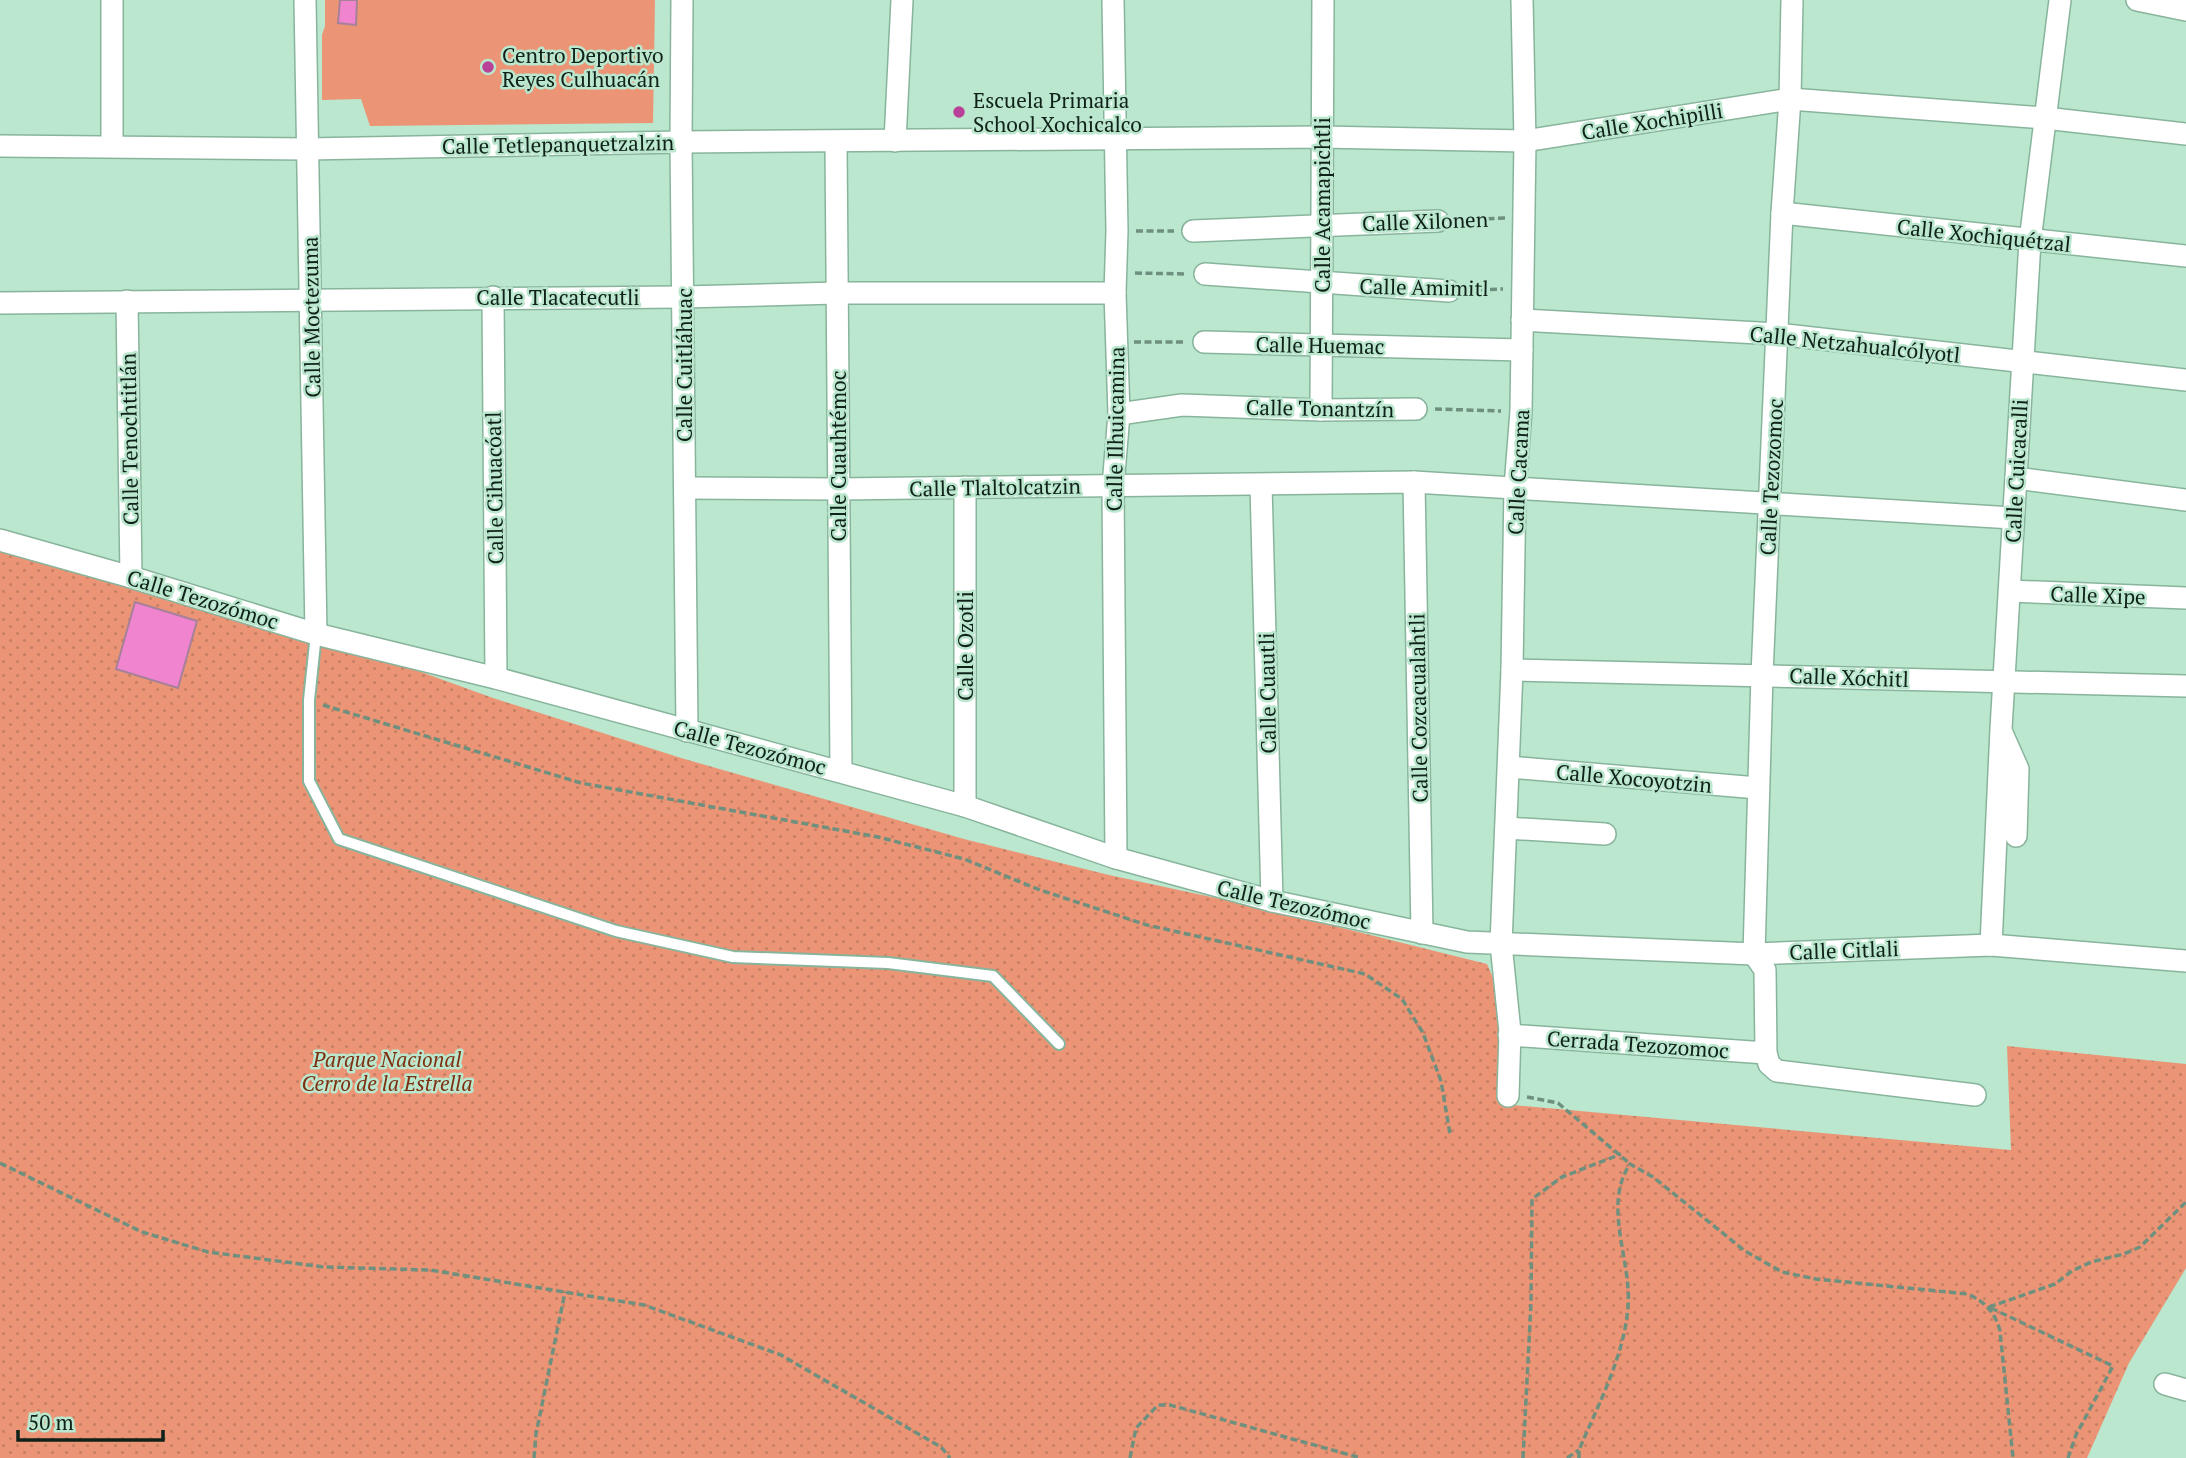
<svg xmlns="http://www.w3.org/2000/svg" width="2186" height="1458" viewBox="0 0 2186 1458" font-family="'PT Serif',serif">
<style>
.grass{fill:url(#grass-dots)}
.garden{fill:#eb9576}
.building{fill:#f184cf;stroke:#a78099;stroke-width:2}
.lines{fill:none;stroke-linecap:round;stroke-linejoin:round}
.service-casing{stroke:#88b49c;stroke-width:14}
.minor-casing{stroke:#88b49c;stroke-width:24}
.path{stroke:#6f907e;stroke-width:3.5;stroke-dasharray:7 3.5;stroke-linecap:butt}
.service{stroke:#fff;stroke-width:10}
.minor{stroke:#fff;stroke-width:21}
.poi-dot{fill:#b94298;stroke:#bae7ce;stroke-width:2.5}
.labels{text-anchor:middle;dominant-baseline:central;stroke-width:5;stroke-linejoin:round;paint-order:stroke}
.poi-label{font-size:21px;fill:#0f2118;stroke:#bae7ce;text-anchor:start}
.street-label{font-size:21px;fill:#0f2118;stroke:#bae7ce}
.park-label{font-size:21px;font-style:italic;fill:#7d3011;stroke:#bae7ce}
</style>
<defs>
<pattern id="grass-dots" width="8" height="8" patternUnits="userSpaceOnUse" patternTransform="scale(1.75)"><rect width="8" height="8" fill="#eb9576"/><path d="M2 2h.1M6 6h.1" fill="none" stroke="#c88065" stroke-width="1.8" stroke-linecap="round"/></pattern>
</defs>
<rect width="100%" height="100%" fill="#bae7ce"/>
<!-- grass -->
<path class="grass" d="M 0,545 L 316,634 L 493,698 L 681,758 L 964,839 L 1109,875 L 1258,907 L 1487,964 L 1501,996 L 1502,1104 L 2011,1150 L 2007,1046 L 2186,1064 L 2186,1268 L 2129,1363 L 2087,1458 L 0,1458 Z"/>
<!-- garden -->
<path class="garden" d="M 325,0 L 655,0 L 653,123 L 370,126 L 361,99 L 322,100 L 322,35 L 325,26 Z"/>
<!-- building -->
<g class="building">
<path d="M 340,0 L 357,0 L 356,25 L 338,23 Z"/>
<path d="M 135,602 L 197,621 L 178,688 L 116,669 Z"/>
</g>
<g class="lines">
<defs>
<path id="service" d="M 316,634 L 309,700 L 309,781 L 339,839 L 616,931 L 733,957 L 888,963 L 993,976 L 1059,1044"/>
<g id="minor">
<path d="M 305,0 L 316,634"/>
<path d="M 682,0 L 681,142 L 687,731"/>
<path d="M 1113,0 L 1117,231 L 1115,293 L 1119,414 L 1113,486 L 1116,858"/>
<path d="M 1792,0 L 1790,99 L 1782,213 L 1762,675 L 1754,954 L 1765,970 L 1766,1053 L 1769,1064 L 1777,1071 L 1975,1095"/>
<path d="M 2137,0 L 2186,10"/>
<path d="M 895,141 L 902,0"/>
<path d="M 836,142 L 841,771"/>
<path d="M 0,146 L 307,149 L 681,142 L 1321,137 L 1525,141 L 1790,99 L 2045,118 L 2186,134"/>
<path d="M 112,146 L 112,0"/>
<path d="M 1782,213 L 2186,256"/>
<path d="M 1193,231 L 1438,221"/>
<path d="M 1205,274 L 1449,291"/>
<path d="M 493,297 L 496,678"/>
<path d="M 127,301 L 131,577"/>
<path d="M 0,303 L 683,297 L 837,293 L 1115,293"/>
<path d="M 1522,320 L 1777,334 L 2186,380"/>
<path d="M 1204,342 L 1522,350"/>
<path d="M 1321,410 L 1323,0"/>
<path d="M 1119,414 L 1182,405 L 1321,410 L 1416,409"/>
<path d="M 2016,478 L 2186,500"/>
<path d="M 1414,482 L 1422,933"/>
<path d="M 1261,485 L 1272,901"/>
<path d="M 685,488 L 838,489 L 1414,482 L 2013,518"/>
<path d="M 0,540 L 131,577 L 316,634 L 496,678 L 965,806 L 1116,858 L 1272,901 L 1467,942 L 1754,954 L 1991,945 L 2186,961"/>
<path d="M 2010,591 L 2186,598"/>
<path d="M 1512,670 L 2186,686"/>
<path d="M 2002,733 L 2018,769 L 2016,836"/>
<path d="M 1509,767 L 1758,788"/>
<path d="M 965,806 L 965,487"/>
<path d="M 1506,828 L 1605,834"/>
<path d="M 1991,945 L 2001,729 L 2030,241 L 2060,0"/>
<path d="M 1509,1035 L 1766,1053"/>
<path d="M 1508,1096 L 1510,1032 L 1501,944 L 1512,670 L 1515,487 L 1521,411 L 1525,141 L 1522,0"/>
<path d="M 2165,1384 L 2186,1390"/>
</g>
</defs>
<!-- service casing -->
<use href="#service" class="service-casing"/>
<!-- minor casing -->
<use href="#minor" class="minor-casing"/>
<!-- path -->
<g class="path">
<path d="M 1456,220 L 1505,218"/>
<path d="M 1136,231 L 1174,231"/>
<path d="M 1135,273 L 1187,274"/>
<path d="M 1469,290 L 1503,289"/>
<path d="M 1134,342 L 1186,342"/>
<path d="M 1435,409 L 1501,411"/>
<path d="M 323,705 L 581,783 L 878,837 L 964,859 L 1040,890 L 1147,925 L 1365,974 L 1402,999 L 1423,1033 L 1441,1081 L 1450,1134"/>
<path d="M 1527,1097 L 1558,1103 L 1629,1163"/>
<path d="M 0,1163 L 142,1232 L 208,1252 L 324,1267 L 430,1270 L 644,1305 L 781,1355 L 941,1447 L 950,1458"/>
<path d="M 1989,1307 L 2055,1284 L 2072,1271 L 2091,1262 L 2124,1254 L 2140,1247 L 2186,1202"/>
<path d="M 1991,1308 L 2113,1366 L 2076,1435 L 2068,1458"/>
<path d="M 534,1458 L 536,1434 L 565,1292"/>
<path d="M 1130,1458 L 1136,1428 L 1158,1405 L 1170,1405 L 1361,1458"/>
<path d="M 1523,1458 L 1531,1303 L 1532,1199 L 1562,1177 L 1621,1154"/>
<path d="M 1567,1458 L 1579,1450"/>
<path d="M 1579,1458 L 1579,1450 C 1598,1405 1624,1357 1628,1307 C 1632,1261 1602,1206 1630,1164 L 1653,1177 L 1745,1251 L 1782,1272 L 1816,1279 L 1968,1294 C 1985,1302 1995,1312 2000,1331 L 2013,1458"/>
</g>
<!-- service -->
<use href="#service" class="service"/>
<!-- minor -->
<use href="#minor" class="minor"/>
</g>
<!-- markers -->
<g class="poi-dot">
<circle cx="488" cy="67" r="7"/>
<circle cx="959" cy="112" r="7"/>
</g>
<g class="labels">
<!-- poi labels -->
<g class="poi-label">
<text x="502" y="55">Centro Deportivo<tspan x="502" dy="24">Reyes Culhuacán</tspan></text>
<text x="973" y="100">Escuela Primaria<tspan x="973" dy="24">School Xochicalco</tspan></text>
</g>
<!-- street labels -->
<g class="street-label">
<text transform="translate(1652 121) rotate(-9)">Calle Xochipilli</text>
<text transform="translate(558 144) rotate(-1)">Calle Tetlepanquetzalzin</text>
<text transform="translate(1322 205) rotate(-90)">Calle Acamapichtli</text>
<text transform="translate(1425 221) rotate(-2)">Calle Xilonen</text>
<text transform="translate(1984 235) rotate(6)">Calle Xochiquétzal</text>
<text transform="translate(1424 287) rotate(1)">Calle Amimitl</text>
<text x="558" y="297">Calle Tlacatecutli</text>
<text transform="translate(311 317) rotate(-91)">Calle Moctezuma</text>
<text transform="translate(1855 344) rotate(6)">Calle Netzahualcólyotl</text>
<text transform="translate(1320 345) rotate(1)">Calle Huemac</text>
<text transform="translate(684 365) rotate(-90)">Calle Cuitláhuac</text>
<text transform="translate(1320 408) rotate(1)">Calle Tonantzín</text>
<text transform="translate(1115 429) rotate(-89)">Calle Ilhuicamina</text>
<text transform="translate(129 439) rotate(-91)">Calle Tenochtitlán</text>
<text transform="translate(838 456) rotate(-90)">Calle Cuauhtémoc</text>
<text transform="translate(2016 471) rotate(-87)">Calle Cuicacalli</text>
<text transform="translate(1518 472) rotate(-87)">Calle Cacama</text>
<text transform="translate(1771 477) rotate(-87)">Calle Tezozomoc</text>
<text transform="translate(995 487) rotate(-1)">Calle Tlaltolcatzin</text>
<text transform="translate(494 488) rotate(-91)">Calle Cihuacóatl</text>
<text transform="translate(2098 595) rotate(2)">Calle Xipe</text>
<text transform="translate(203 599) rotate(17)">Calle Tezozómoc</text>
<text transform="translate(965 646) rotate(-90)">Calle Ozotli</text>
<text transform="translate(1849 677) rotate(2)">Calle Xóchitl</text>
<text transform="translate(1267 693) rotate(-91)">Calle Cuautli</text>
<text transform="translate(1418 708) rotate(-91)">Calle Cozcacualahtli</text>
<text transform="translate(750 747) rotate(15)">Calle Tezozómoc</text>
<text transform="translate(1634 778) rotate(5)">Calle Xocoyotzin</text>
<text transform="translate(1294 904) rotate(13)">Calle Tezozómoc</text>
<text transform="translate(1844 950) rotate(-2)">Calle Citlali</text>
<text transform="translate(1638 1044) rotate(4)">Cerrada Tezozomoc</text>
</g>
<!-- park labels -->
<g class="park-label">
<text x="387" y="1059">Parque Nacional<tspan x="387" dy="24">Cerro de la Estrella</tspan></text>
</g>
</g>
<!-- scale -->
<path d="M18 1430v10h145v-10" fill="none" stroke="#0f2118" stroke-width="3.5"/>
<text x="28" y="1430" font-size="21" fill="#0f2118" stroke="#bae7ce" stroke-width="5" paint-order="stroke">50 m</text>
</svg>
